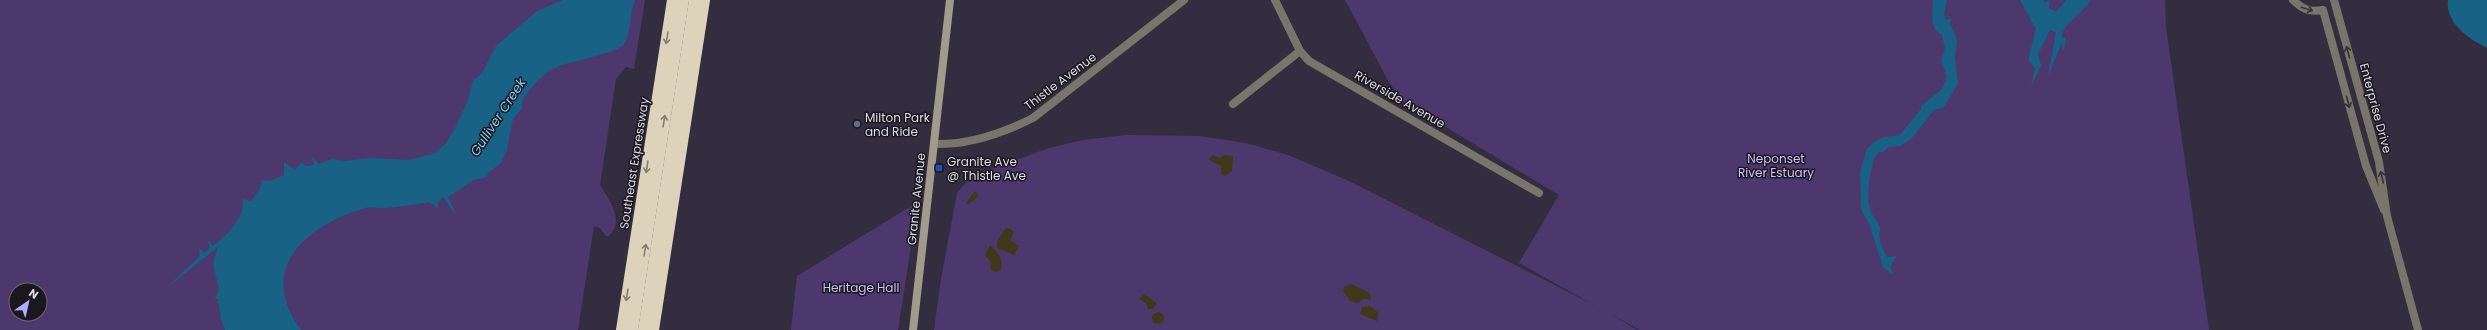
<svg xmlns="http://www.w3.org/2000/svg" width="2487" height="330" viewBox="0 0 2487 330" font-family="Poppins,sans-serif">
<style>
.green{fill:#4d386e;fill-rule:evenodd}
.sand{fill:#403818}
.water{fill:#186286}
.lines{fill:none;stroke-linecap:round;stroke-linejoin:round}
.street{stroke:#79756b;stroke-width:8}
.secondary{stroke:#a19b8c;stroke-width:8}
.highway{stroke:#ddd3bb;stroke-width:12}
.oneway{stroke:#363336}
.oneway2{stroke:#857e75}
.service-dot{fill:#5c6f8a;stroke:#1a171f;stroke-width:1.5}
.transit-dot{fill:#1a4fb4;stroke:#1a171f;stroke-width:1.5}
.labels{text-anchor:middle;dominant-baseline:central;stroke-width:3;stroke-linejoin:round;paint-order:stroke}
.street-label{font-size:12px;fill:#dfdbe7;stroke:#1a171f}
.poi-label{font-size:12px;fill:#dfdbe7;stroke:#1a171f;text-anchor:start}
.park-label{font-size:12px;fill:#d2befa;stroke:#1a171f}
.water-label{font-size:13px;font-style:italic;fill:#88caf0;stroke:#1a171f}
</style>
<rect width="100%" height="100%" fill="#332d3f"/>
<!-- green -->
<g class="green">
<path d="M 0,0 L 645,0 L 634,69 L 626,67 L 616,79 L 600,185 C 609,199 625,221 609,236 L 606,236 L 600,228 L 594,226 L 578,330 L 0,330 ZM 16,290 L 40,290 L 40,314 L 16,314 Z"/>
<path d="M 1345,0 L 2165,0 L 2166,27 L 2209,330 L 1640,330 L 1611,314 L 1637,330 L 934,330 L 941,279 L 957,193 L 972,176 L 1049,148 L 1082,140 L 1127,135 L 1200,136 L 1246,143 L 1288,155 L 1349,181 L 1594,305 L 1519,263 L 1559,195 L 1401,100 L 1389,82 Z"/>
<path d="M 918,202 L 898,330 L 791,330 L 797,276 Z"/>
</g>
<!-- sand -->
<g class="sand">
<path d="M 1212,155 L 1220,158 L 1225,155 L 1233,156 L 1232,171 L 1225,176 L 1221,174 L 1221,166 L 1209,160 Z"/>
<path d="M 975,191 L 979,196 L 968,205 L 966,203 Z"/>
<path d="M 1006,228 L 1011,229 L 1014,233 L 1010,240 L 1019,246 L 1014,255 L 997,248 L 997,241 Z"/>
<path d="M 990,245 C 997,251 1004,260 1001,269 L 997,272 L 991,270 L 990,261 L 985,255 Z"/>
<path d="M 1351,284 L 1370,293 L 1371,300 L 1363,299 L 1358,303 L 1350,301 L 1343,291 L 1344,287 Z"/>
<path d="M 1144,294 L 1157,303 L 1153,309 L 1148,309 L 1146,303 L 1139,299 Z"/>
<path d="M 1370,306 L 1379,313 L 1377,321 L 1360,314 L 1362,307 Z"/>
<circle cx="1158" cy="318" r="6"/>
</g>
<!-- water -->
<g class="water">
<path d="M 563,0 L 635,0 C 629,14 632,31 624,44 C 620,52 574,61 562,65 C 545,70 531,87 522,101 L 522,108 L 513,119 L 507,149 L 501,163 L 488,173 L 487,177 L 474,180 L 448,197 L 456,215 L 443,197 L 438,202 L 438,208 L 429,202 C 415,205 401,206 387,208 C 379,209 373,206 365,208 C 307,225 255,268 301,330 L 225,330 L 221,320 L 218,299 L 215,299 L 219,290 L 213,264 L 218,247 L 165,289 L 200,256 L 199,248 L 204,253 L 210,248 L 208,240 L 213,246 C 226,236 246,217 243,199 L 251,201 L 260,189 L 262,180 L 270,181 L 284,175 L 284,162 L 295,170 L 301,163 L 307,166 L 314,165 L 312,156 L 319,164 L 332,159 L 344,161 L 370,158 L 409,160 L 435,153 L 446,143 L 453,132 L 467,103 L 473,81 L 482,73 L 496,46 L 537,11 Z"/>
<path d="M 1933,0 L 1947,0 L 1944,14 L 1946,20 L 1951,18 L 1950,24 L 1957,40 L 1955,58 L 1958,84 L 1943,108 L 1935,109 L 1911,139 L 1900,146 L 1889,147 L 1883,152 L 1878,152 C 1870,161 1866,198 1870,209 C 1872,216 1877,220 1880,228 C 1881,231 1880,230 1879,233 C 1879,242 1884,250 1887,257 L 1897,256 L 1890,266 L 1893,275 L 1883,267 L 1869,223 L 1861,210 L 1860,172 L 1867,149 L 1874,142 L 1884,137 L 1900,135 L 1921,109 L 1921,106 L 1942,89 L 1947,77 L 1941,61 L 1945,48 L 1942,35 C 1928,27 1933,13 1933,0 Z"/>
<path d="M 2020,0 L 2043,0 L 2044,3 L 2050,0 L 2049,8 L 2056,12 L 2066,0 L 2091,0 C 2083,12 2064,24 2061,37 L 2066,38 L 2064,50 L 2062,48 L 2062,42 L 2048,77 L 2056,32 L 2050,30 L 2038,54 L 2041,65 L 2031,87 L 2035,68 L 2029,61 L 2029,56 L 2036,29 Z"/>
<path d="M 2448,0 L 2487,0 L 2487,48 C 2469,39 2445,23 2448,0 Z"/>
</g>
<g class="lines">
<!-- street -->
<g class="street">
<path d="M 1275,0 L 1300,51 L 1309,61 L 1539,193"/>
<path d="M 2293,0 C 2303,10 2310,12 2323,10 L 2366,166 L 2384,210"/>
<path d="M 2334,0 L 2379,162 L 2387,216 L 2418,330"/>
<path d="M 1233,104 L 1300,51"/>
<path d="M 934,144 C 967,145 1003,133 1033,118 L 1184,0"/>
</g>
<!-- secondary -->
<path class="secondary" d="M 913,330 L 950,0"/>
<!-- highway -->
<g class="highway">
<path d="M 622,330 L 673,0"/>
<path d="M 632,330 L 683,0"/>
<path d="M 644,330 L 695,0"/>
<path d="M 653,330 L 704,0"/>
</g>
</g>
<!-- one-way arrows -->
<defs><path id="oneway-shaft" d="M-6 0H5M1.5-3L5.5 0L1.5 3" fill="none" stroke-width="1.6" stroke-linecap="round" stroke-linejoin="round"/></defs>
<g class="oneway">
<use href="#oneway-shaft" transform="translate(2307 9) rotate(17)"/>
<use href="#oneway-shaft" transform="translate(2348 52) rotate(-105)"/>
<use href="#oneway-shaft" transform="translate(2348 102) rotate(75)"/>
<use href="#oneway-shaft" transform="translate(2382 177) rotate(-102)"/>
</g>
<g class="oneway2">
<use href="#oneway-shaft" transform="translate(667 38) rotate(99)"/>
<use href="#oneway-shaft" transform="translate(664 121) rotate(-81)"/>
<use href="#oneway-shaft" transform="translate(647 167) rotate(99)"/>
<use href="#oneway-shaft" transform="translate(645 250) rotate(-81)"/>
<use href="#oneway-shaft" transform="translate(627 295) rotate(99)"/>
</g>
<!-- markers -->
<circle class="service-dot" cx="857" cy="124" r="4"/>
<rect class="transit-dot" x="935" y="164" width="8" height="8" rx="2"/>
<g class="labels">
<!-- street labels -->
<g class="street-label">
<text transform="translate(1060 81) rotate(-37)">Thistle Avenue</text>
<text transform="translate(1400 99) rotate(30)">Riverside Avenue</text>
<text transform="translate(2376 108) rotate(75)">Enterprise Drive</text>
<text transform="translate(634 163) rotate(-81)">Southeast Expressway</text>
<text transform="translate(916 199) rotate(-84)">Granite Avenue</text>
</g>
<!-- poi labels -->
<g class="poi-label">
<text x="865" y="117">Milton Park<tspan x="865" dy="14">and Ride</tspan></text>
<text x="947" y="161">Granite Ave<tspan x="947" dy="14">@ Thistle Ave</tspan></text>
</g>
<!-- park labels -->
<g class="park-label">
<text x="1776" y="158">Neponset<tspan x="1776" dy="14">River Estuary</tspan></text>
<text x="861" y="287">Heritage Hall</text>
</g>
<!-- water labels -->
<g class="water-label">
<text transform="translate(498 117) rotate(-57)">Gulliver Creek</text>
</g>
</g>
<!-- north arrow -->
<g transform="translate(28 302) rotate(34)"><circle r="19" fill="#1a171f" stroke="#69656f"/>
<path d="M0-3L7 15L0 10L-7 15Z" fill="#b1adfa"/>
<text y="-6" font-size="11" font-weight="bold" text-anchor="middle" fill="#dfdbe7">N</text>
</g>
</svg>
